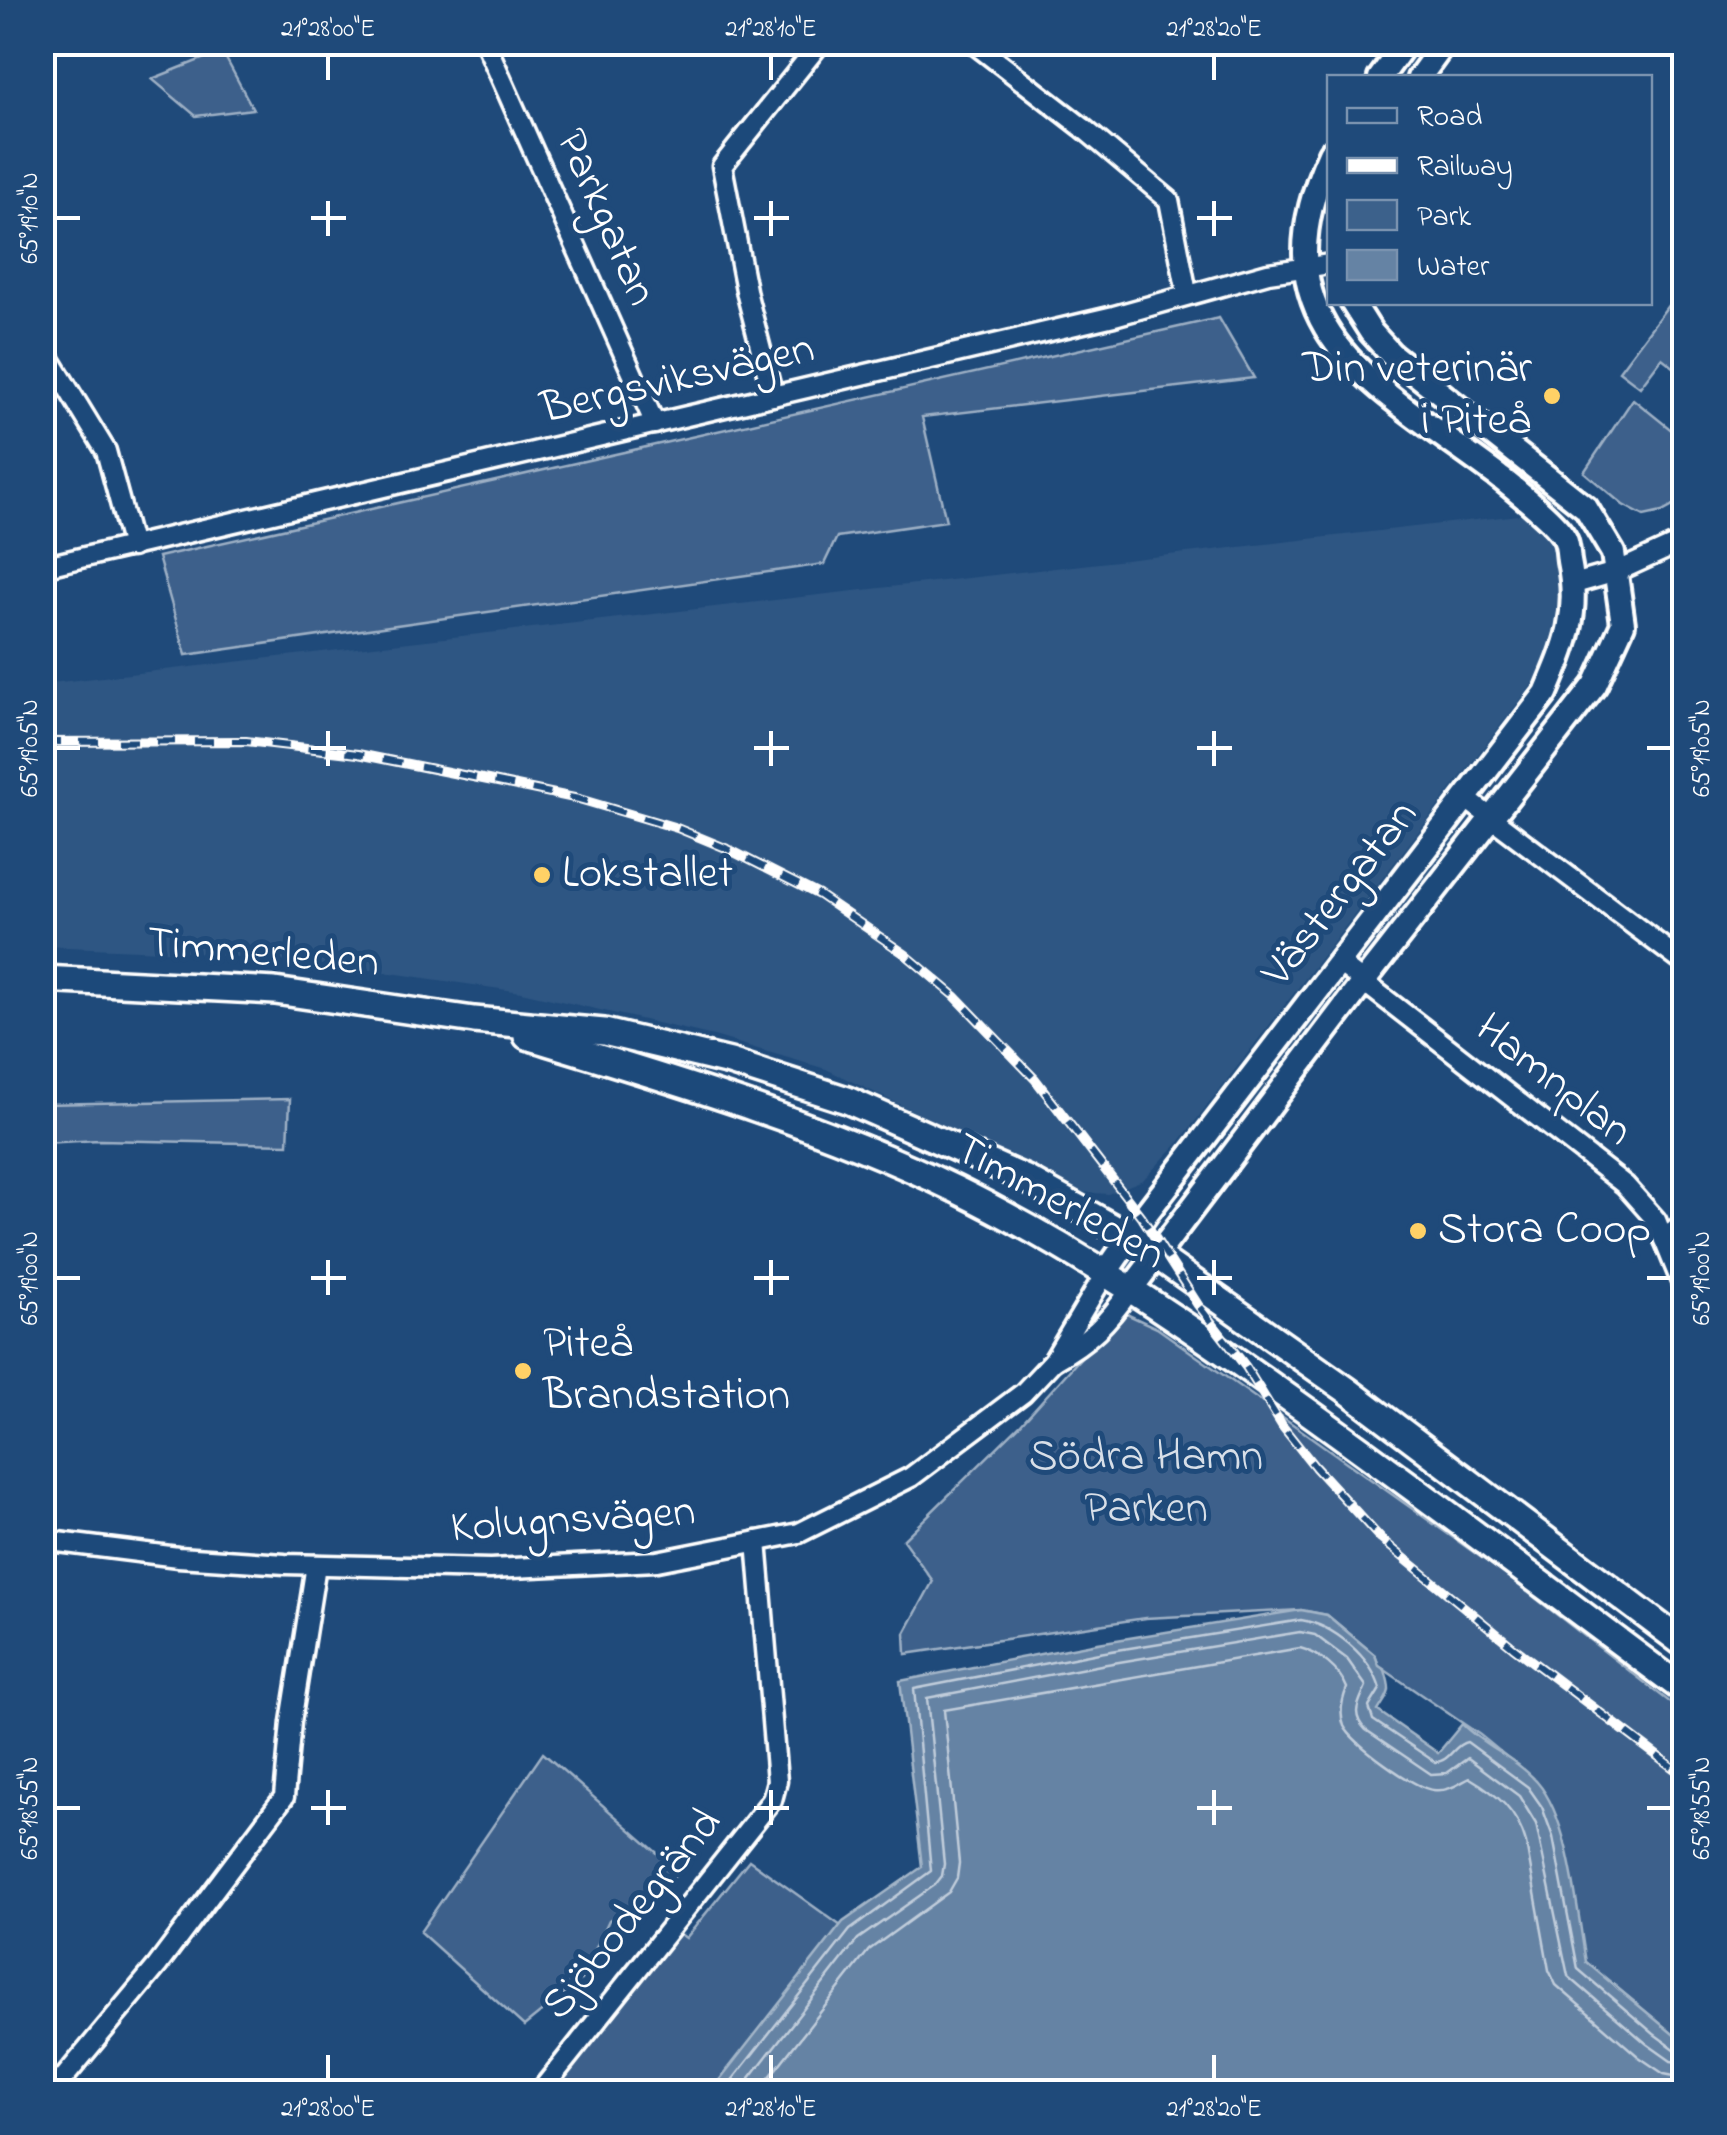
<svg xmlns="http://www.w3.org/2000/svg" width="1727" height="2135" viewBox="0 0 1727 2135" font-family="'Indie Flower',sans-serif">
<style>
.built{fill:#2e5683}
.green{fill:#3c618b;stroke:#9eb0c5;stroke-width:2.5}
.water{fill:#6583a4;stroke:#a3b5c8;stroke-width:2.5}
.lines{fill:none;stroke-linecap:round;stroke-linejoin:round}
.shore{stroke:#c1cddb;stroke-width:2.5}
.minor-casing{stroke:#fff;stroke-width:25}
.tertiary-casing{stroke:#fff;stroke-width:30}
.secondary-casing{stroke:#fff;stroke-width:32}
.minor{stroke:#1f4a7a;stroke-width:18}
.tertiary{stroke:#1f4a7a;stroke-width:22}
.secondary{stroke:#1f4a7a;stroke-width:25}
.rail-casing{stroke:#fff;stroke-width:10}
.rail{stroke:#1f4a7a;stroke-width:6;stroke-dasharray:19;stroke-linecap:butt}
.ticks{fill:none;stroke:#fff;stroke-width:4}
.poi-dot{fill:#ffd166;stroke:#1f4a7a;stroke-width:4}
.labels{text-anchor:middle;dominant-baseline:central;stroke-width:10;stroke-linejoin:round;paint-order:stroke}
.street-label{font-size:45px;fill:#fff;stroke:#1f4a7a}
.poi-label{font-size:45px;fill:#fff;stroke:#1f4a7a;text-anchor:start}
.park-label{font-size:45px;fill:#d8dfe8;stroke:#1f4a7a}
.neatline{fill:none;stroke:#fff;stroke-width:4}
.ticks-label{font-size:25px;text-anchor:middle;fill:#fff}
</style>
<rect width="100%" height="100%" fill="#1f4a7a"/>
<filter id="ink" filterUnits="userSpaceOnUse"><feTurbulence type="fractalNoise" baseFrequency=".01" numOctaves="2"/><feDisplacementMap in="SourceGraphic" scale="20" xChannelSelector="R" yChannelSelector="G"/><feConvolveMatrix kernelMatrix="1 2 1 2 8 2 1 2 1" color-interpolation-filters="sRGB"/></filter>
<g filter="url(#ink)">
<!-- built -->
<path class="built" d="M 1536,513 L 1553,550 L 1564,588 L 1560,637 L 1537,678 L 1180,1141 L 1143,1180 L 1108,1194 L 1081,1192 L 826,1069 L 714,1036 L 521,992 L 370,970 L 186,952 L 43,946 L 42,684 Z"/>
<!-- green -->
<g class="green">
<path d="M 222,51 L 253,109 L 196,116 L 152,79 Z"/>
<path d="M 1684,284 L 1684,375 L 1662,358 L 1640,387 L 1619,371 Z"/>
<path d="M 1219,318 L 1254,378 L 922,417 L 946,521 L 837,537 L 824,564 L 186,655 L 158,557 Z"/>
<path d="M 1633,399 L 1684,440 L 1684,500 L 1662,512 L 1644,516 L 1623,505 L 1584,472 Z"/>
<path d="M 290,1099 L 288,1144 L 99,1140 L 43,1143 L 43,1104 Z"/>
<path d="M 1122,1312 L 1157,1328 L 1503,1573 L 1684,1713 L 1684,2043 L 1586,1962 L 1536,1781 L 1480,1735 L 1379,1666 L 1375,1655 L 1327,1615 L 1301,1610 L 1145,1618 L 906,1654 L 905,1633 L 933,1581 L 903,1540 L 1020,1425 Z"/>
<path d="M 543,1753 L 679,1872 L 653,1897 L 609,1920 L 581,1980 L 524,2026 L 420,1932 Z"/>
<path d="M 749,1860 L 848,1931 L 725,2092 L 525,2092 L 662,1921 L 686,1938 Z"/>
</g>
<!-- water -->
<path class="water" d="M 1301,1610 L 1327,1615 L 1375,1655 L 1379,1666 L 1385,1670 C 1392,1694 1390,1691 1378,1711 L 1438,1753 L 1462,1724 C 1484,1746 1516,1758 1537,1782 C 1570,1819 1577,1912 1586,1962 L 1684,2043 L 1684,2092 L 710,2092 L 843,1922 L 922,1867 L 900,1681 L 1098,1643 Z"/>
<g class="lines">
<!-- shore -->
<g class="shore">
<path d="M 723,2092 L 850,1930 L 931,1871 L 914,1689 L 1099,1653 L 1301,1620 C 1334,1625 1371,1657 1380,1689 L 1369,1707 L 1373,1720 L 1435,1762 C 1450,1762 1454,1744 1467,1742 L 1528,1787 L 1542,1807 L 1553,1837 L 1578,1969 L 1654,2034 L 1676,2050 L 1684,2051"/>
<path d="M 739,2092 L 858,1939 L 935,1885 L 942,1876 L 944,1864 L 927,1698 L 1101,1665 L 1300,1632 L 1315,1635 L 1347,1659 L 1366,1686 C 1359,1703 1350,1714 1366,1730 L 1431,1774 L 1447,1773 L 1468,1758 L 1519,1796 L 1536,1824 L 1568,1976 L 1647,2044 L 1671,2061 L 1684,2063"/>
<path d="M 758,2092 L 869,1950 L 949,1892 L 957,1878 L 959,1863 L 944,1710 L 1300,1648 C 1319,1653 1340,1670 1347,1688 C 1342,1700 1339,1713 1344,1726 C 1352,1743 1414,1788 1433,1790 C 1448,1792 1458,1784 1470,1778 C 1497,1794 1517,1811 1526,1843 L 1549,1970 L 1556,1985 L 1639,2057 L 1664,2074 L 1684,2078"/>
</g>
<defs>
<g id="minor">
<path d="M 485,42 L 655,424"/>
<path d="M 972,42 L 1082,127 L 1169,200 L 1187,293"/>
<path d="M 42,346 L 106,451 L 132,547"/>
<path d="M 773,396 L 747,295 L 722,166 L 821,42"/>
<path d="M 42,567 L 1114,316 L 1268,273 L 1330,264"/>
<path d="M 1574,584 L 1616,572 L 1684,541"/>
<path d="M 1465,798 L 1684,963"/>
<path d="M 1338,962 L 1625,1185 L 1656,1220 L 1684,1289"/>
<path d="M 1664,1240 L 1684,1222"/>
<path d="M 1053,1361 C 1091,1340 1107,1323 1131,1289"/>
<path d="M 42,1540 L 178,1557 L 285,1564 L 490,1569 L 657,1561 L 799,1533 L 911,1477 L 1023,1393 L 1053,1361 L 1106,1272"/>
<path d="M 52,2092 L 157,1966 L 284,1797 L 291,1722 L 316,1565"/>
<path d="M 540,2092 L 772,1800 L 777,1781 L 757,1541"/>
</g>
<g id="tertiary">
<path d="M 1380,78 L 1406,42"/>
<path d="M 1419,78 L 1445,42"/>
<path d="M 1106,1272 L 1148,1211 L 1546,693 C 1566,646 1580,614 1569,561 C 1568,554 1568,545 1565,539 C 1558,523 1513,488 1498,476 C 1377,385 1250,329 1330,153"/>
<path d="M 1131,1289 L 1364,981 L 1595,685 L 1623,624 L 1613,553 L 1586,508 L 1391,354 L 1371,332 L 1352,302"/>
</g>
<g id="secondary">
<path d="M 42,979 L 275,991 L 474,1020 L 604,1032 L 730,1062 L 847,1100 L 1026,1179 L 1130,1237 L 1347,1390 L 1684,1644"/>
<path d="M 527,1036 C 672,1080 818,1123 955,1189 C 1071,1246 1177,1318 1282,1393 C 1418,1489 1550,1591 1684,1690"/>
</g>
</defs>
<!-- minor casing -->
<use href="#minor" class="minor-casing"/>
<!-- tertiary casing -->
<use href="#tertiary" class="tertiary-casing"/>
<!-- secondary casing -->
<use href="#secondary" class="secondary-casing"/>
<!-- minor -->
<use href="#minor" class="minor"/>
<!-- tertiary -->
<use href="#tertiary" class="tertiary"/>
<!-- secondary -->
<use href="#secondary" class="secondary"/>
<defs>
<path id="rail" d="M 42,742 L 246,741 L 358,754 L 493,781 L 579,799 L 677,828 L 728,849 L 819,895 L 905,954 L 955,996 L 1035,1079 L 1143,1219 L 1198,1305 L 1246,1367 L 1283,1427 L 1315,1467 L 1381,1539 L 1513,1647 L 1684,1776"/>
</defs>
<!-- rail casing -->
<use href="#rail" class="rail-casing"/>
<!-- rail -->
<use href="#rail" class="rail"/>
</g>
</g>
<!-- ticks -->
<path class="ticks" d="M 328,55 L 328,80M 771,55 L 771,80M 1214,55 L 1214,80M 328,201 L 328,236M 771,201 L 771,236M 1214,201 L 1214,236M 55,218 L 80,218M 311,218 L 346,218M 754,218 L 789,218M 1197,218 L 1232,218M 328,731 L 328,766M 771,731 L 771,766M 1214,731 L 1214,766M 55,748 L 80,748M 311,748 L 346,748M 754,748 L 789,748M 1197,748 L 1232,748M 1647,748 L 1672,748M 328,1260 L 328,1295M 771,1260 L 771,1295M 1214,1260 L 1214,1295M 55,1278 L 80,1278M 311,1278 L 346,1278M 754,1278 L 789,1278M 1197,1278 L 1232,1278M 1647,1278 L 1672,1278M 328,1790 L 328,1825M 771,1790 L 771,1825M 1214,1790 L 1214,1825M 55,1808 L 80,1808M 311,1808 L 346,1808M 754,1808 L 789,1808M 1197,1808 L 1232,1808M 1647,1808 L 1672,1808M 328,2055 L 328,2080M 771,2055 L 771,2080M 1214,2055 L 1214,2080"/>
<!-- markers -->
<g class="poi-dot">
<circle cx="1552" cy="396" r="10"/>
<circle cx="542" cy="875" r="10"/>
<circle cx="1418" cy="1231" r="10"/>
<circle cx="523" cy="1371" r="10"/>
</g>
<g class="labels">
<!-- street labels -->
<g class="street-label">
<text transform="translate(605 218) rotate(66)">Parkgatan</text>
<text transform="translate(678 380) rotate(-13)">Bergsviksvägen</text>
<text transform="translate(1341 894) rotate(-52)">Västergatan</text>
<text transform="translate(263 954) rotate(5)">Timmerleden</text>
<text transform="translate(1553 1081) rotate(38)">Hamnplan</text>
<text transform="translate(1059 1203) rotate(29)">Timmerleden</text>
<text transform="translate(573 1521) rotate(-4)">Kolugnsvägen</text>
<text transform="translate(633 1915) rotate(-51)">Sjöbodegränd</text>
</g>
<!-- poi labels -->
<g class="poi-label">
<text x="1532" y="370" text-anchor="end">Din veterinär<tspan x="1532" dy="52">i Piteå</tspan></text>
<text x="562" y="875">Lokstallet</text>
<text x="1438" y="1231">Stora Coop</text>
<text x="543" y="1345">Piteå<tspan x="543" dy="52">Brandstation</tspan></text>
</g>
<!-- park labels -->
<g class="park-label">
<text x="1146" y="1458">Södra Hamn<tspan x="1146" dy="52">Parken</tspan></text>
</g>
</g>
<!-- margin -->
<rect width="1727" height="2135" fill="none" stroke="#1f4a7a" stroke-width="110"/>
<!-- legend -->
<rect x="1327" y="75" width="325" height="230" fill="#1f4a7a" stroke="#7992af" stroke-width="2.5"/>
<rect x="1347" y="108" width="50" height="15" fill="#1f4a7a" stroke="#7992af" stroke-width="2.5"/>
<text x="1417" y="125" font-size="30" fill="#ffffff">Road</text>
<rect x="1347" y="158" width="50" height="15" fill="#ffffff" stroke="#7992af" stroke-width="2.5"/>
<text x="1417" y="175" font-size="30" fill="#ffffff">Railway</text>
<rect x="1347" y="200" width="50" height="30" fill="#3c618b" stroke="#7992af" stroke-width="2.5"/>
<text x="1417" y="225" font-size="30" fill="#ffffff">Park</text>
<rect x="1347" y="250" width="50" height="30" fill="#6583a4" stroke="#7992af" stroke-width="2.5"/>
<text x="1417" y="275" font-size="30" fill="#ffffff">Water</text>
<rect x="55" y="55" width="1617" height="2025" class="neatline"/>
<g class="ticks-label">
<text x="328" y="36">21°28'00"E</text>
<text x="771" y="36">21°28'10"E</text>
<text x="1214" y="36">21°28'20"E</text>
<text transform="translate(28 218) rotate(-90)" y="9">65°19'10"N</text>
<text transform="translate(28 748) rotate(-90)" y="9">65°19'05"N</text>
<text transform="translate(1700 748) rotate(-90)" y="9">65°19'05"N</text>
<text transform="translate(28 1278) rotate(-90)" y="9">65°19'00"N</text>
<text transform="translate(1700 1278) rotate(-90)" y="9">65°19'00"N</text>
<text transform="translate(28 1808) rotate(-90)" y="9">65°18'55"N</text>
<text transform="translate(1700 1808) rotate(-90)" y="9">65°18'55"N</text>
<text x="328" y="2116">21°28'00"E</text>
<text x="771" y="2116">21°28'10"E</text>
<text x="1214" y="2116">21°28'20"E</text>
</g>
</svg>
